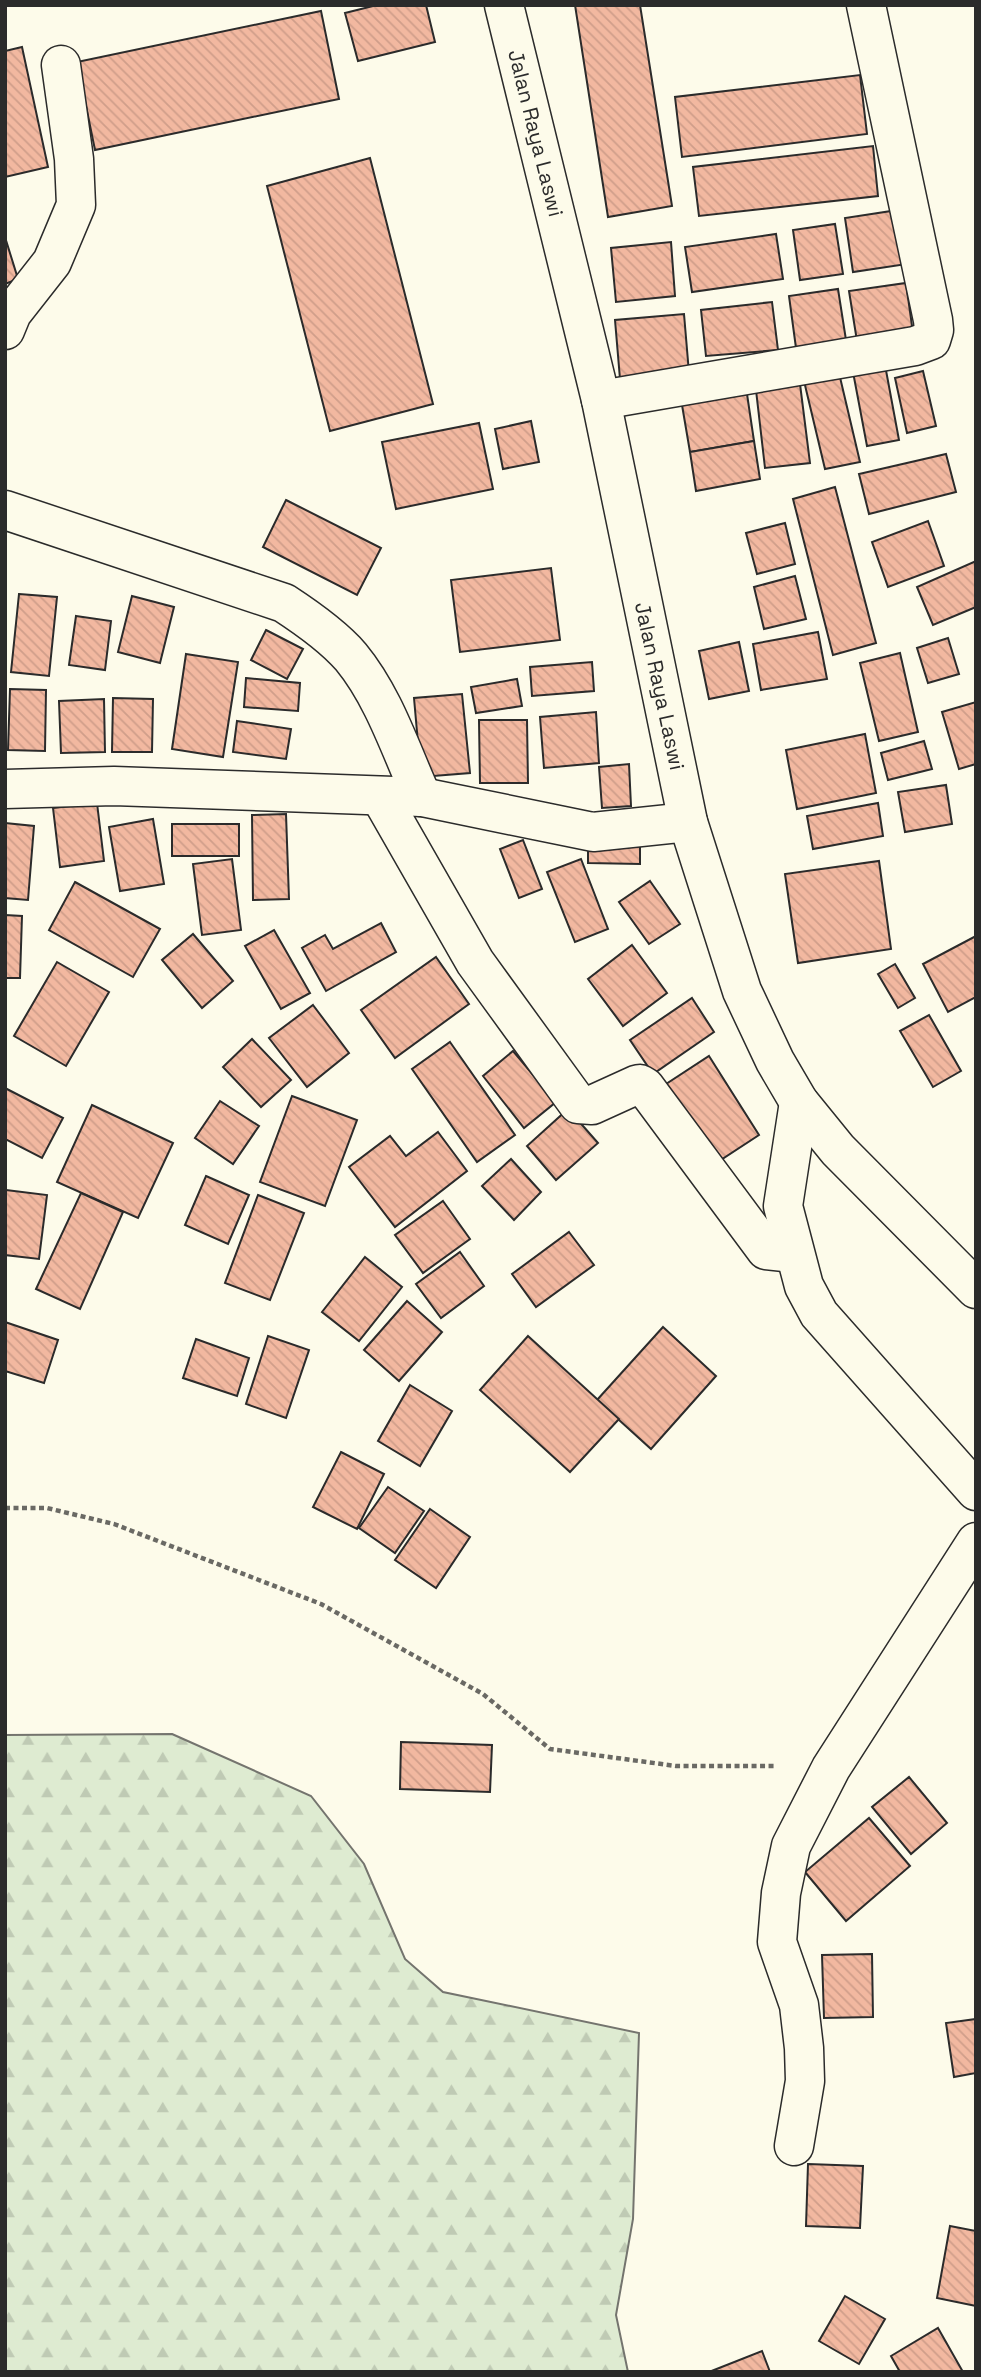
<svg xmlns="http://www.w3.org/2000/svg" width="981" height="2377" viewBox="0 0 981 2377" font-family="'Space Grotesk',sans-serif">
<style>
.forest{fill:url(#forest-firs);stroke:#74746e;stroke-width:2}
.building{fill:url(#building-back-hatch);stroke:#2b2b2b;stroke-width:2}
.lines{fill:none;stroke-linecap:round;stroke-linejoin:round}
.minor-casing{stroke:#2b2b2b;stroke-width:41}
.major-casing{stroke:#2b2b2b;stroke-width:41}
.path{stroke:#6a6964;stroke-width:4.5;stroke-dasharray:5 3.5;stroke-linecap:butt}
.minor{stroke:#fdfbea;stroke-width:38}
.major{stroke:#fdfbea;stroke-width:38}
.labels{text-anchor:middle;dominant-baseline:central;stroke-width:5;stroke-linejoin:round;paint-order:stroke}
.street-label{font-size:21px;fill:#2b2b2b;stroke:#fdfbea}
</style>
<defs>
<pattern id="forest-firs" width="22" height="20" patternUnits="userSpaceOnUse" patternTransform="scale(1.75)"><rect width="22" height="20" fill="#deebd1"/><path d="M5 1l3.5 6h-7zM16 11l3.5 6h-7z" fill="#bfcab4"/></pattern>
<pattern id="building-back-hatch" width="6" height="6" patternUnits="userSpaceOnUse" patternTransform="scale(1.75)"><rect width="6" height="6" fill="#f2b8a0"/><path d="M-1 5l2 2M0 0l6 6M5-1l2 2" fill="none" stroke="#d09e8a"/></pattern>
</defs>
<rect width="100%" height="100%" fill="#fdfbea"/>
<!-- forest -->
<path class="forest" d="M 172,1734 L 311,1796 L 364,1864 L 405,1959 L 443,1992 L 639,2033 L 633,2219 L 616,2315 L 628,2372 L 5,2372 L 5,1735 Z"/>
<!-- building -->
<g class="building">
<path d="M 377,5 L 426,5 L 435,42 L 358,61 L 345,13 Z"/>
<path d="M 575,5 L 640,5 L 672,206 L 608,217 Z"/>
<path d="M 321,11 L 339,99 L 95,150 L 77,62 Z"/>
<path d="M 22,47 L 48,167 L 5,177 L 5,51 Z"/>
<path d="M 860,75 L 867,134 L 682,157 L 675,97 Z"/>
<path d="M 873,146 L 878,196 L 699,216 L 693,167 Z"/>
<path d="M 370,158 L 433,404 L 330,431 L 267,186 Z"/>
<path d="M 898,210 L 907,264 L 853,272 L 845,218 Z"/>
<path d="M 835,224 L 843,274 L 800,280 L 793,230 Z"/>
<path d="M 776,234 L 783,279 L 692,292 L 685,247 Z"/>
<path d="M 5,237 L 18,279 L 5,284 Z"/>
<path d="M 671,242 L 675,296 L 616,302 L 611,248 Z"/>
<path d="M 906,283 L 913,333 L 857,341 L 849,291 Z"/>
<path d="M 838,289 L 846,340 L 796,348 L 789,296 Z"/>
<path d="M 772,302 L 778,350 L 706,356 L 701,310 Z"/>
<path d="M 684,314 L 689,373 L 620,379 L 615,320 Z"/>
<path d="M 885,365 L 899,440 L 867,446 L 853,372 Z"/>
<path d="M 923,371 L 936,426 L 907,433 L 895,378 Z"/>
<path d="M 839,373 L 860,462 L 825,469 L 804,381 Z"/>
<path d="M 800,384 L 810,463 L 765,468 L 756,390 Z"/>
<path d="M 747,394 L 754,441 L 690,452 L 682,405 Z"/>
<path d="M 531,421 L 539,462 L 503,469 L 495,429 Z"/>
<path d="M 479,423 L 493,489 L 396,509 L 382,442 Z"/>
<path d="M 754,441 L 760,479 L 696,491 L 690,452 Z"/>
<path d="M 946,454 L 956,492 L 869,514 L 859,474 Z"/>
<path d="M 835,487 L 876,643 L 833,655 L 793,499 Z"/>
<path d="M 286,500 L 381,548 L 357,595 L 263,547 Z"/>
<path d="M 928,521 L 944,566 L 888,587 L 872,542 Z"/>
<path d="M 785,523 L 795,564 L 757,574 L 746,533 Z"/>
<path d="M 976,561 L 976,607 L 933,625 L 917,587 Z"/>
<path d="M 551,568 L 560,640 L 460,652 L 451,580 Z"/>
<path d="M 795,576 L 806,619 L 764,629 L 754,587 Z"/>
<path d="M 19,594 L 57,597 L 49,676 L 11,672 Z"/>
<path d="M 132,596 L 174,607 L 160,663 L 118,652 Z"/>
<path d="M 76,616 L 111,621 L 105,670 L 69,665 Z"/>
<path d="M 266,630 L 303,649 L 287,679 L 251,660 Z"/>
<path d="M 818,632 L 827,679 L 761,690 L 753,644 Z"/>
<path d="M 948,638 L 959,674 L 928,683 L 917,648 Z"/>
<path d="M 739,642 L 749,691 L 709,699 L 699,651 Z"/>
<path d="M 900,653 L 918,732 L 879,741 L 860,663 Z"/>
<path d="M 186,654 L 238,662 L 223,757 L 172,749 Z"/>
<path d="M 592,662 L 594,691 L 532,696 L 530,667 Z"/>
<path d="M 246,678 L 300,683 L 298,711 L 244,707 Z"/>
<path d="M 517,679 L 522,706 L 476,713 L 471,687 Z"/>
<path d="M 10,689 L 46,690 L 45,751 L 8,750 Z"/>
<path d="M 462,694 L 470,773 L 421,777 L 414,698 Z"/>
<path d="M 113,698 L 153,699 L 152,752 L 112,752 Z"/>
<path d="M 104,699 L 105,752 L 61,753 L 59,701 Z"/>
<path d="M 976,702 L 976,764 L 959,769 L 942,712 Z"/>
<path d="M 596,712 L 599,763 L 544,768 L 540,717 Z"/>
<path d="M 479,720 L 527,720 L 528,783 L 480,783 Z"/>
<path d="M 237,721 L 291,729 L 286,759 L 233,752 Z"/>
<path d="M 865,734 L 876,793 L 797,809 L 786,750 Z"/>
<path d="M 924,741 L 932,769 L 888,780 L 881,753 Z"/>
<path d="M 629,764 L 631,806 L 602,808 L 599,767 Z"/>
<path d="M 946,785 L 952,824 L 905,832 L 898,792 Z"/>
<path d="M 97,803 L 104,861 L 60,867 L 53,808 Z"/>
<path d="M 878,803 L 883,836 L 813,849 L 807,816 Z"/>
<path d="M 286,814 L 289,899 L 253,900 L 252,815 Z"/>
<path d="M 153,819 L 164,884 L 120,891 L 109,827 Z"/>
<path d="M 5,823 L 34,826 L 28,900 L 5,898 Z"/>
<rect x="172" y="824" width="67" height="32"/>
<path d="M 523,840 L 542,889 L 519,898 L 500,849 Z"/>
<path d="M 588,845 L 640,846 L 640,864 L 588,863 Z"/>
<path d="M 232,859 L 241,930 L 202,935 L 193,864 Z"/>
<path d="M 581,859 L 608,929 L 575,942 L 547,872 Z"/>
<path d="M 879,861 L 891,949 L 798,963 L 785,874 Z"/>
<path d="M 650,881 L 680,924 L 649,944 L 619,902 Z"/>
<path d="M 75,882 L 160,929 L 133,977 L 49,930 Z"/>
<path d="M 5,915 L 22,916 L 20,978 L 5,978 Z"/>
<path d="M 381,923 L 396,952 L 326,991 L 302,948 L 325,935 L 333,949 Z"/>
<path d="M 274,930 L 310,993 L 281,1009 L 245,946 Z"/>
<path d="M 193,934 L 233,981 L 202,1008 L 162,960 Z"/>
<path d="M 976,936 L 976,997 L 948,1012 L 923,964 Z"/>
<path d="M 632,945 L 667,993 L 623,1026 L 588,979 Z"/>
<path d="M 436,957 L 469,1004 L 395,1058 L 361,1010 Z"/>
<path d="M 57,962 L 109,992 L 66,1066 L 14,1036 Z"/>
<path d="M 895,964 L 915,998 L 898,1008 L 878,974 Z"/>
<path d="M 692,998 L 714,1032 L 653,1074 L 630,1040 Z"/>
<path d="M 313,1005 L 349,1053 L 307,1087 L 269,1038 Z"/>
<path d="M 929,1015 L 961,1071 L 933,1087 L 900,1031 Z"/>
<path d="M 252,1039 L 291,1080 L 261,1107 L 223,1067 Z"/>
<path d="M 450,1042 L 515,1135 L 477,1162 L 412,1069 Z"/>
<path d="M 513,1051 L 556,1102 L 524,1128 L 483,1076 Z"/>
<path d="M 709,1056 L 759,1135 L 713,1165 L 663,1086 Z"/>
<path d="M 5,1088 L 63,1118 L 42,1158 L 5,1139 Z"/>
<path d="M 292,1096 L 357,1120 L 325,1206 L 260,1182 Z"/>
<path d="M 220,1101 L 259,1126 L 233,1164 L 195,1138 Z"/>
<path d="M 92,1105 L 173,1143 L 138,1218 L 57,1182 Z"/>
<path d="M 568,1109 L 598,1143 L 556,1180 L 527,1146 Z"/>
<path d="M 438,1132 L 467,1171 L 395,1227 L 349,1167 L 390,1136 L 406,1156 Z"/>
<path d="M 511,1159 L 541,1192 L 514,1220 L 482,1186 Z"/>
<path d="M 206,1176 L 249,1195 L 228,1244 L 185,1225 Z"/>
<path d="M 6,1190 L 47,1195 L 39,1259 L 5,1255 Z"/>
<path d="M 81,1193 L 123,1212 L 80,1309 L 36,1289 Z"/>
<path d="M 258,1195 L 304,1213 L 270,1300 L 225,1283 Z"/>
<path d="M 443,1201 L 470,1239 L 423,1273 L 395,1235 Z"/>
<path d="M 569,1232 L 594,1265 L 536,1307 L 512,1274 Z"/>
<path d="M 460,1252 L 484,1286 L 441,1318 L 416,1284 Z"/>
<path d="M 365,1257 L 402,1287 L 359,1341 L 322,1312 Z"/>
<path d="M 407,1301 L 442,1332 L 399,1381 L 364,1350 Z"/>
<path d="M 5,1322 L 58,1340 L 44,1383 L 5,1371 Z"/>
<path d="M 663,1327 L 716,1376 L 651,1449 L 597,1400 Z"/>
<path d="M 268,1336 L 309,1350 L 286,1418 L 246,1404 Z"/>
<path d="M 528,1336 L 619,1419 L 570,1472 L 480,1390 Z"/>
<path d="M 196,1339 L 249,1358 L 237,1396 L 183,1378 Z"/>
<path d="M 410,1385 L 452,1411 L 420,1466 L 378,1441 Z"/>
<path d="M 341,1452 L 384,1474 L 357,1529 L 313,1507 Z"/>
<path d="M 388,1487 L 424,1511 L 395,1553 L 359,1528 Z"/>
<path d="M 430,1509 L 470,1537 L 436,1588 L 395,1560 Z"/>
<path d="M 401,1742 L 492,1745 L 490,1792 L 400,1789 Z"/>
<path d="M 909,1777 L 947,1823 L 911,1854 L 872,1807 Z"/>
<path d="M 869,1818 L 910,1866 L 846,1921 L 805,1872 Z"/>
<path d="M 872,1954 L 873,2017 L 824,2018 L 822,1955 Z"/>
<path d="M 976,2019 L 976,2073 L 954,2077 L 946,2023 Z"/>
<path d="M 808,2164 L 863,2166 L 860,2228 L 806,2226 Z"/>
<path d="M 950,2226 L 976,2231 L 976,2306 L 937,2298 Z"/>
<path d="M 845,2296 L 885,2319 L 859,2364 L 819,2341 Z"/>
<path d="M 938,2328 L 963,2372 L 900,2372 L 891,2356 Z"/>
<path d="M 762,2351 L 770,2372 L 709,2372 Z"/>
</g>
<g class="lines">
<defs>
<g id="minor">
<path d="M 5,330 L 12,313 L 52,262 L 76,205 L 74,159 L 61,65"/>
<path d="M 601,400 L 915,346 L 931,340 L 934,330 L 933,320 L 866,5"/>
<path d="M 5,510 L 284,603 C 307,618 333,636 351,657 C 384,697 401,751 422,797"/>
<path d="M 5,789 L 114,786 L 422,797 L 593,832 L 688,822"/>
<path d="M 380,796 L 475,962 L 578,1104 L 592,1105 L 636,1085 L 640,1084 L 645,1087 L 766,1250 L 794,1253"/>
<path d="M 799,1102 L 783,1206 L 804,1286 L 819,1314 L 976,1491"/>
<path d="M 794,2146 L 805,2081 L 804,2048 L 799,2005 L 777,1942 L 781,1893 L 791,1846 L 831,1768 L 976,1542"/>
</g>
<path id="major" d="M 504,5 L 601,400 L 688,822 L 742,991 L 775,1061 L 799,1102 L 838,1150 L 976,1289"/>
</defs>
<!-- minor casing -->
<use href="#minor" class="minor-casing"/>
<!-- major casing -->
<use href="#major" class="major-casing"/>
<!-- path -->
<path class="path" d="M 5,1508 L 47,1508 L 114,1524 L 321,1604 L 483,1694 L 550,1749 L 676,1766 L 777,1766"/>
<!-- minor -->
<use href="#minor" class="minor"/>
<!-- major -->
<use href="#major" class="major"/>
</g>
<g class="labels">
<!-- street labels -->
<g class="street-label">
<text transform="translate(536 133) rotate(76)">Jalan Raya Laswi</text>
<text transform="translate(660 686) rotate(78)">Jalan Raya Laswi</text>
</g>
</g>
<!-- border -->
<rect width="981" height="2377" fill="none" stroke="#2b2b2b" stroke-width="14"/>
</svg>
